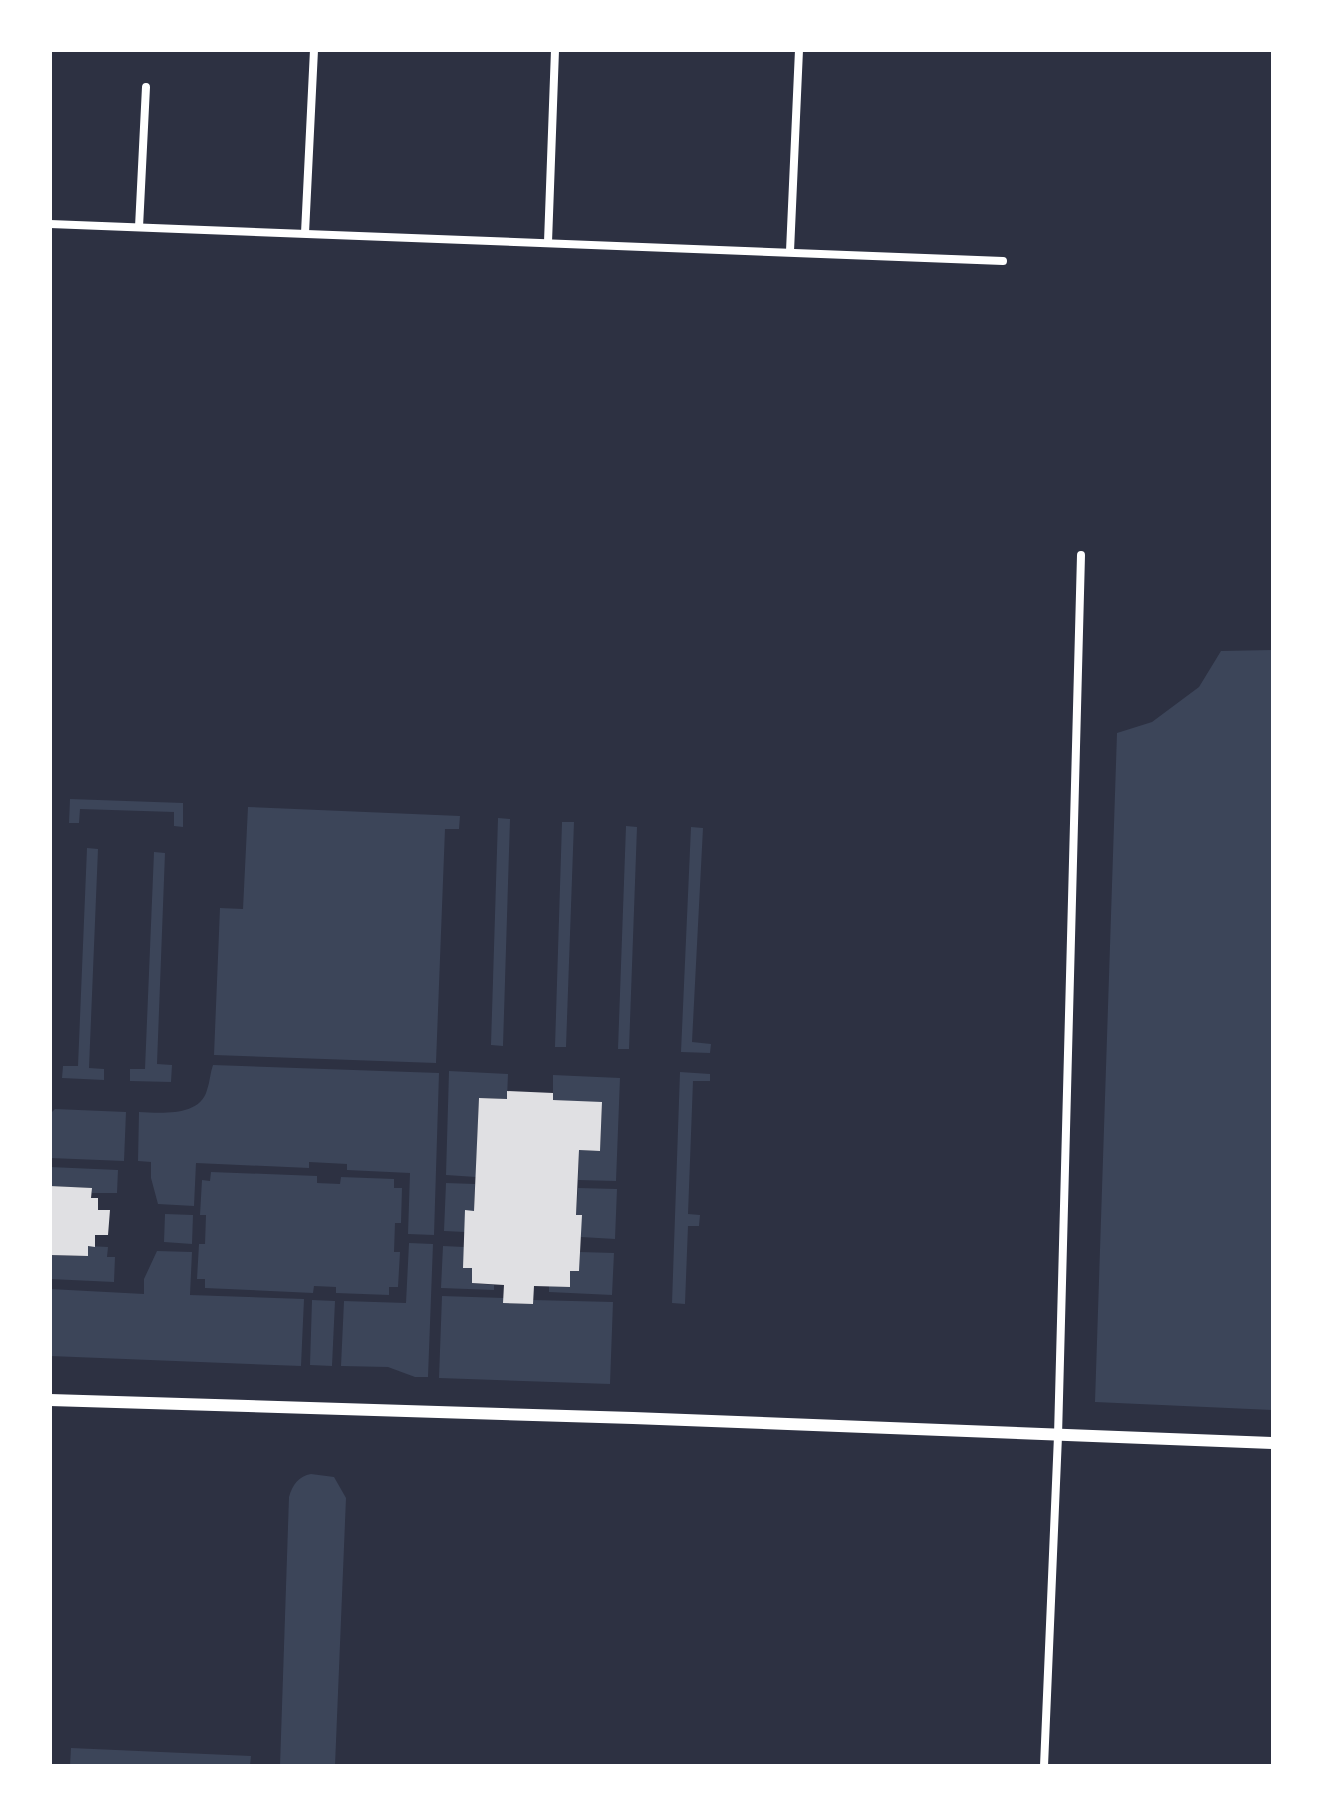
<svg xmlns="http://www.w3.org/2000/svg" width="1323" height="1816" viewBox="0 0 1323 1816" font-family="'Asap Condensed',sans-serif">
<style>
.green{fill:#3c4559}
.building{fill:#e0e0e3}
.lines{fill:none;stroke-linecap:round;stroke-linejoin:round}
.minor{stroke:#fff;stroke-width:8}
.secondary{stroke:#fff;stroke-width:12}
</style>
<rect width="100%" height="100%" fill="#2d3142"/>
<!-- green -->
<g class="green">
<path d="M 1273,650 L 1273,1410 L 1095,1402 L 1117,733 L 1152,722 L 1199,687 L 1221,651 Z"/>
<path d="M 70,799 L 183,803 L 183,827 L 174,826 L 174,812 L 80,809 L 79,823 L 69,823 Z"/>
<path d="M 248,807 L 460,816 L 459,829 L 445,829 L 436,1063 L 214,1055 L 220,908 L 243,909 Z"/>
<path d="M 498,818 L 510,819 L 503,1046 L 491,1045 Z"/>
<path d="M 562,822 L 574,822 L 566,1047 L 555,1047 Z"/>
<path d="M 626,826 L 637,827 L 629,1049 L 618,1049 Z"/>
<path d="M 691,827 L 703,828 L 692,1042 L 711,1044 L 710,1053 L 681,1052 Z"/>
<path d="M 87,848 L 98,849 L 89,1068 L 104,1069 L 104,1080 L 62,1078 L 63,1066 L 78,1066 Z"/>
<path d="M 154,852 L 165,853 L 157,1064 L 172,1065 L 171,1082 L 130,1081 L 130,1069 L 145,1069 Z"/>
<path d="M 213,1065 L 439,1073 L 434,1235 L 408,1234 L 410,1173 L 347,1170 L 347,1164 L 309,1162 L 309,1168 L 196,1163 L 194,1206 L 158,1204 L 151,1178 L 151,1162 L 138,1161 L 139,1112 C 160,1113 200,1117 207,1090 C 210,1082 210,1073 213,1065 Z"/>
<path d="M 449,1071 L 508,1074 L 507,1099 L 479,1098 L 476,1177 L 446,1175 Z"/>
<path d="M 680,1072 L 710,1074 L 710,1081 L 693,1081 L 688,1214 L 700,1215 L 699,1226 L 688,1226 L 685,1304 L 672,1303 Z"/>
<path d="M 553,1075 L 620,1078 L 616,1181 L 578,1180 L 579,1150 L 600,1151 L 602,1103 L 553,1100 Z"/>
<path d="M 55,1109 L 126,1112 L 124,1161 L 50,1158 L 50,1114 Z"/>
<path d="M 50,1167 L 118,1170 L 117,1193 L 92,1193 L 91,1188 L 50,1186 Z"/>
<path d="M 211,1172 L 317,1176 L 317,1183 L 340,1184 L 341,1177 L 394,1179 L 394,1188 L 402,1188 L 401,1223 L 395,1223 L 394,1252 L 400,1252 L 398,1287 L 389,1287 L 389,1295 L 336,1293 L 336,1287 L 314,1286 L 313,1293 L 205,1288 L 205,1279 L 197,1279 L 199,1244 L 205,1244 L 206,1215 L 200,1215 L 202,1180 L 210,1181 Z"/>
<path d="M 446,1183 L 475,1184 L 474,1211 L 465,1211 L 465,1232 L 444,1231 Z"/>
<path d="M 578,1188 L 617,1189 L 615,1239 L 581,1237 L 581,1215 L 576,1215 Z"/>
<path d="M 165,1214 L 193,1215 L 192,1244 L 164,1242 Z"/>
<path d="M 409,1243 L 433,1244 L 428,1377 L 415,1377 L 388,1367 L 341,1366 L 344,1301 L 406,1303 Z"/>
<path d="M 88,1246 L 108,1247 L 107,1257 L 115,1257 L 114,1282 L 50,1279 L 50,1255 L 87,1256 Z"/>
<path d="M 443,1246 L 464,1247 L 464,1268 L 472,1268 L 472,1283 L 494,1285 L 494,1290 L 441,1288 Z"/>
<path d="M 157,1251 L 192,1252 L 190,1295 L 304,1299 L 301,1366 L 50,1356 L 50,1289 L 144,1294 L 144,1279 Z"/>
<path d="M 580,1252 L 614,1253 L 612,1295 L 549,1292 L 549,1286 L 570,1287 L 570,1271 L 579,1271 Z"/>
<path d="M 442,1296 L 504,1298 L 504,1303 L 532,1304 L 533,1300 L 613,1302 L 610,1384 L 439,1378 Z"/>
<path d="M 312,1300 L 335,1301 L 332,1366 L 310,1365 Z"/>
<path d="M 311,1474 L 334,1477 L 346,1498 L 335,1766 L 280,1766 L 289,1497 C 292,1485 299,1476 311,1474 Z"/>
<path d="M 71,1748 L 251,1756 L 250,1766 L 70,1766 Z"/>
</g>
<!-- building -->
<g class="building">
<path d="M 507,1091 L 553,1093 L 553,1100 L 602,1102 L 600,1151 L 579,1150 L 576,1215 L 582,1215 L 579,1271 L 570,1271 L 570,1287 L 534,1286 L 533,1304 L 503,1303 L 504,1285 L 472,1283 L 472,1268 L 463,1268 L 465,1210 L 474,1211 L 479,1098 L 507,1099 Z"/>
<path d="M 50,1186 L 92,1188 L 91,1198 L 98,1198 L 98,1210 L 110,1210 L 108,1235 L 95,1235 L 95,1247 L 88,1246 L 88,1256 L 50,1255 Z"/>
</g>
<g class="lines">
<!-- minor -->
<g class="minor">
<path d="M 50,224 L 1003,261"/>
<path d="M 139,227 L 146,87"/>
<path d="M 305,233 L 314,50"/>
<path d="M 548,242 L 555,50"/>
<path d="M 790,251 L 799,50"/>
<path d="M 1044,1766 L 1058,1436 L 1081,555"/>
</g>
<!-- secondary -->
<path class="secondary" d="M 50,1400 L 633,1418 L 1273,1443"/>
</g>
<!-- border -->
<rect width="1323" height="1816" fill="none" stroke="#ffffff" stroke-width="104"/>
</svg>
